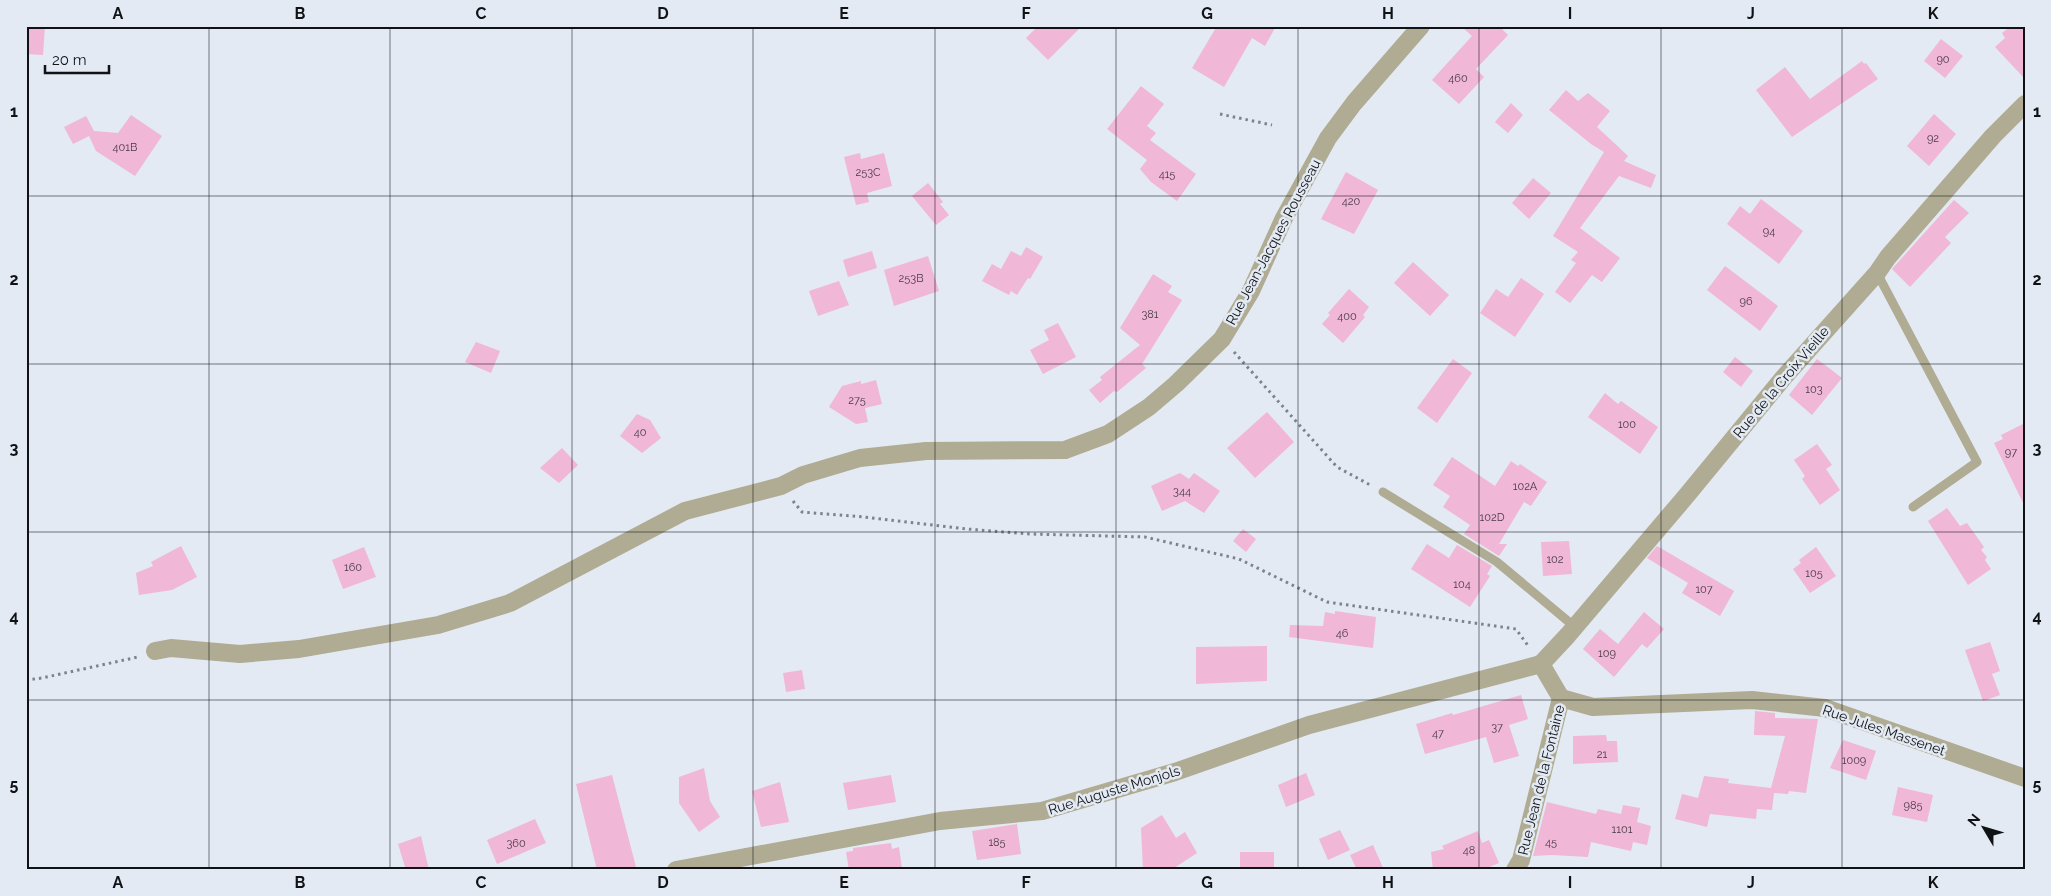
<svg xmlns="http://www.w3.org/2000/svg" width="2051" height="896" viewBox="0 0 2051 896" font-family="Raleway,sans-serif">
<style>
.building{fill:#f0b7d6}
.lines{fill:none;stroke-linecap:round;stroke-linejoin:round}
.path{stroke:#7e8389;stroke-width:3;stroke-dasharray:2.5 4;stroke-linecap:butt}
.service{stroke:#afac93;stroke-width:9}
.minor{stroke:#afac93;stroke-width:18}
.grid{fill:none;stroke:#101215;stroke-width:1;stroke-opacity:0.55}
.labels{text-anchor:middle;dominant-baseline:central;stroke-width:5;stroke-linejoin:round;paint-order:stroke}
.number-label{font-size:11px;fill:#483b45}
.street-label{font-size:14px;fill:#101215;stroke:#e3eaf3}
.neatline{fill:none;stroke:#101215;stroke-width:2}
.grid-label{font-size:16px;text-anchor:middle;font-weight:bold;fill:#101215}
</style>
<rect width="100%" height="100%" fill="#e3eaf3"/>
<!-- building -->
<g class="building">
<path d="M 26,26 L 45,26 L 43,55 L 26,54 Z"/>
<path d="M 1038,26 L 1082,26 L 1048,60 L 1026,38 Z"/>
<path d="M 1217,26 L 1276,26 L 1265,46 L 1252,38 L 1224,87 L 1192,68 Z"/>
<path d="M 1461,26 L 1499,26 L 1508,35 L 1476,69 L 1484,77 L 1459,104 L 1432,80 L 1472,36 Z"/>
<path d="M 2011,26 L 2025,26 L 2025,79 L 1995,47 L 2005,38 L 2002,33 Z"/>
<path d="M 1941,39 L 1963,56 L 1945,78 L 1924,61 Z"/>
<path d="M 1862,61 L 1864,64 L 1866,63 L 1878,79 L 1792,137 L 1756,90 L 1785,67 L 1810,99 Z"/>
<path d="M 1141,86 L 1164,104 L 1147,126 L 1156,133 L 1150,140 L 1196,174 L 1177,201 L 1151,182 L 1140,169 L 1147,160 L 1107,129 Z"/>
<path d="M 1566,90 L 1578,101 L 1588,93 L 1610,111 L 1597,127 L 1628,156 L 1624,161 L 1656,175 L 1651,188 L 1619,176 L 1580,228 L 1620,258 L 1602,282 L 1592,275 L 1570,303 L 1555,292 L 1576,263 L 1571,260 L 1578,252 L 1553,236 L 1604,152 L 1591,144 L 1549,110 Z"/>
<path d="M 1511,103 L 1523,115 L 1508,133 L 1495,122 Z"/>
<path d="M 1934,114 L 1956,134 L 1929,166 L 1907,146 Z"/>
<path d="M 131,115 L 162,136 L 135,176 L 96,151 L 89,136 L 73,144 L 64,127 L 86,116 L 94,131 L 118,133 Z"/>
<path d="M 860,153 L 861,159 L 884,153 L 892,186 L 867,193 L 869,202 L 856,205 L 844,157 Z"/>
<path d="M 1346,172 L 1378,190 L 1354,234 L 1321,219 Z"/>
<path d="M 1533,178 L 1551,193 L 1529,219 L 1512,203 Z"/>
<path d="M 928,183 L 943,202 L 940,204 L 949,215 L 936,225 L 912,196 Z"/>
<path d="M 1761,199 L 1803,231 L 1779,264 L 1727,224 L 1740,206 L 1750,214 Z"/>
<path d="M 1954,200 L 1969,213 L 1945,237 L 1951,243 L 1910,287 L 1892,269 Z"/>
<path d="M 1026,247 L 1043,257 L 1030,279 L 1028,278 L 1017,295 L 1011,291 L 1009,295 L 982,281 L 992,264 L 1001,269 L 1011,251 L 1021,256 Z"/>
<path d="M 872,251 L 877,268 L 848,277 L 843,260 Z"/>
<path d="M 928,256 L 939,291 L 894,306 L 884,270 Z"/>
<path d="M 1413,262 L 1449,295 L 1430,316 L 1394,283 Z"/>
<path d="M 1725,266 L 1778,306 L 1760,331 L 1707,290 Z"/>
<path d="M 1153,274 L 1172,286 L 1168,292 L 1182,300 L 1142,364 L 1146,368 L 1117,392 L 1114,391 L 1100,403 L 1089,390 L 1102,380 L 1100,377 L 1140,345 L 1120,328 Z"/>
<path d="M 1521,278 L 1544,294 L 1515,337 L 1480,313 L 1496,289 L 1508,297 Z"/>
<path d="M 839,281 L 849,305 L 818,316 L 809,291 Z"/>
<path d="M 1349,289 L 1369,307 L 1363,315 L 1365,317 L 1343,343 L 1322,324 L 1330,315 L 1328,313 Z"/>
<path d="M 1058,323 L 1076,357 L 1043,374 L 1030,350 L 1049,340 L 1044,330 Z"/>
<path d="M 476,342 L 500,351 L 491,373 L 465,362 Z"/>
<path d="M 1735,357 L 1753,371 L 1741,387 L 1723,372 Z"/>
<path d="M 1453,359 L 1472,373 L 1437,423 L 1417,408 Z"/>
<path d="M 1817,359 L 1842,378 L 1812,415 L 1789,395 Z"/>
<path d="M 876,380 L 882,404 L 865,408 L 868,422 L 856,424 L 829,407 L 842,386 L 861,381 L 861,384 Z"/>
<path d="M 1605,393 L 1618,404 L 1621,401 L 1658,427 L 1640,454 L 1588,417 Z"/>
<path d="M 1267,412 L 1294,442 L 1255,478 L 1227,448 Z"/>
<path d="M 637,414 L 650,420 L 661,438 L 642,453 L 620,436 Z"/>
<path d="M 2025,423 L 2025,507 L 1994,443 L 2003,439 L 2001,435 Z"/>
<path d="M 1817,444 L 1832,465 L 1826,469 L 1840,490 L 1820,505 L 1802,479 L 1805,476 L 1794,460 Z"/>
<path d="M 562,448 L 578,465 L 559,483 L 540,468 Z"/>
<path d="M 1452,457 L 1495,486 L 1511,461 L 1518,466 L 1520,464 L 1547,482 L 1531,506 L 1524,502 L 1499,544 L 1507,544 L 1499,556 L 1464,534 L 1470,525 L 1443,507 L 1450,496 L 1433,485 Z"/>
<path d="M 1180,473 L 1189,479 L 1194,473 L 1220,491 L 1204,513 L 1185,501 L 1162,511 L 1151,486 Z"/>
<path d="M 1947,508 L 1960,526 L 1967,523 L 1984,547 L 1981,550 L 1987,557 L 1985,560 L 1991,569 L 1968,585 L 1928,521 Z"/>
<path d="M 1243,529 L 1256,539 L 1246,552 L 1233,541 Z"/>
<path d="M 1569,541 L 1572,574 L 1543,576 L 1541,542 Z"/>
<path d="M 1427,544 L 1449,558 L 1457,545 L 1492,566 L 1487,574 L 1490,576 L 1470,607 L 1411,569 Z"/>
<path d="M 181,546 L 197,577 L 172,590 L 139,595 L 136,573 L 153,566 L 151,562 Z"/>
<path d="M 1657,546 L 1734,591 L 1720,616 L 1682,593 L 1688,583 L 1647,558 Z"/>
<path d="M 364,547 L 376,577 L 343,589 L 332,560 Z"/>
<path d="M 1816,547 L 1836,576 L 1810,593 L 1793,569 L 1801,563 L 1799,560 Z"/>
<path d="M 1335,611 L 1376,617 L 1373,648 L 1289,637 L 1290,625 L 1323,626 L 1325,612 L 1335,614 Z"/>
<path d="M 1644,612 L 1664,629 L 1647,648 L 1642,644 L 1614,677 L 1583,649 L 1600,629 L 1618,644 Z"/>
<path d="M 1990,642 L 2000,671 L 1992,674 L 2000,695 L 1983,701 L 1965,650 Z"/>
<path d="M 1267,646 L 1267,681 L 1196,684 L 1196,647 Z"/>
<path d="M 802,670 L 805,689 L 786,692 L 783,673 Z"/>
<path d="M 1521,695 L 1528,719 L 1509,725 L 1519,756 L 1494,763 L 1486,737 L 1425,754 L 1416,724 L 1452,713 L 1453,715 Z"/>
<path d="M 1755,711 L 1775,713 L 1775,718 L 1818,719 L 1806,793 L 1789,791 L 1788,794 L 1774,793 L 1772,810 L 1757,809 L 1756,819 L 1710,814 L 1707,827 L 1675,819 L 1682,794 L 1698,798 L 1704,776 L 1729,779 L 1728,783 L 1771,788 L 1785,736 L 1754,735 Z"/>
<path d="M 1606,735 L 1607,741 L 1617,741 L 1618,762 L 1573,764 L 1573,736 Z"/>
<path d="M 1843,740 L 1876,751 L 1866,780 L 1830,768 Z"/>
<path d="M 704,768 L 710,801 L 720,817 L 699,832 L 679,803 L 679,777 Z"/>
<path d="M 1306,773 L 1315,795 L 1286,807 L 1278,785 Z"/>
<path d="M 612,775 L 636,867 L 622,870 L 597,870 L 576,784 Z"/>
<path d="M 891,775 L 896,802 L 848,810 L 843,783 Z"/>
<path d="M 780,782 L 789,822 L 761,827 L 752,791 Z"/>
<path d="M 1898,787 L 1933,795 L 1927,822 L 1892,815 Z"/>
<path d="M 1547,802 L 1596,814 L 1598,809 L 1621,814 L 1623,805 L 1640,808 L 1637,822 L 1651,826 L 1647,845 L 1633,842 L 1631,851 L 1591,842 L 1588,857 L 1552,855 L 1533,856 Z"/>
<path d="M 1162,815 L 1176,838 L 1185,832 L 1197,853 L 1171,870 L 1143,870 L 1141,828 Z"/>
<path d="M 535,819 L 546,843 L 497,864 L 487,840 Z"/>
<path d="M 1017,824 L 1021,854 L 977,860 L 972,831 Z"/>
<path d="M 1340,830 L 1350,850 L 1328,860 L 1319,839 Z"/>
<path d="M 1478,831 L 1482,843 L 1489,840 L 1499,863 L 1482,870 L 1433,870 L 1431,852 L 1444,849 L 1442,846 Z"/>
<path d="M 421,836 L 429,870 L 406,870 L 398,844 Z"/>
<path d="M 891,843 L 892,849 L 899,847 L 902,868 L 849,870 L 846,852 L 853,851 L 853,848 Z"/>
<path d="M 1373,845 L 1384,870 L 1357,870 L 1350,855 Z"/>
<rect x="1240" y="852" width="34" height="18"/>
</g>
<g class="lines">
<!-- path -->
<g class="path">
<path d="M 1220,114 L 1272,125"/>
<path d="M 1234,352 L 1337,467 L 1372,486"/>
<path d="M 793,501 L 802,512 L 864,517 L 967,529 L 1030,534 L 1145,537 L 1239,559 L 1327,602 L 1516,629 L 1529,647"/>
<path d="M 26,680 L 42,678 L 138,657"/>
</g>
<!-- service -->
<g class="service">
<path d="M 1877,273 L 1977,462 L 1913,507"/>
<path d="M 1383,492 L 1497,562 L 1575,627"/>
</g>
<!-- minor -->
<g class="minor">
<path d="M 155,651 L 171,648 L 240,654 L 299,649 L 438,625 L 510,603 L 685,511 L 781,486 L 803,475 L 860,458 L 926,451 L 1065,450 L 1108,434 L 1149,407 L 1176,384 L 1222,339 L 1251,291 L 1284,218 L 1328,138 L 1354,103 L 1421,26"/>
<path d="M 1541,664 L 1568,635 L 1687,495 L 1784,377 L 1877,273 L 1888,257 L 1993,136 L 2025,104"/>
<path d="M 1561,698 L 1593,707 L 1752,700 L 1825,708 L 2025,778"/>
<path d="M 676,870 L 940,821 L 1042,811 L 1175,772 L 1309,725 L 1541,664"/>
<path d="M 1515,870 L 1521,860 L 1561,698 L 1541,664"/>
</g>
</g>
<!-- grid -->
<path class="grid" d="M 209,26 L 209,870M 390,26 L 390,870M 572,26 L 572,870M 753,26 L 753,870M 935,26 L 935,870M 1116,26 L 1116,870M 1298,26 L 1298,870M 1479,26 L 1479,870M 1661,26 L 1661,870M 1842,26 L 1842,870M 26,196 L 2025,196M 26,364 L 2025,364M 26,532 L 2025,532M 26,700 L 2025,700"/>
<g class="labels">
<!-- number labels -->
<g class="number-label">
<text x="1943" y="59">90</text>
<text x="1458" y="78">460</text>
<text x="1933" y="138">92</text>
<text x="125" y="147">401B</text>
<text x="868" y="172">253C</text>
<text x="1167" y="174">415</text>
<text x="1351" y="201">420</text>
<text x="1769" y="231">94</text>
<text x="911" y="278">253B</text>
<text x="1746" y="301">96</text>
<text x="1150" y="314">381</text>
<text x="1347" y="316">400</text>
<text x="1814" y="389">103</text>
<text x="857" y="400">275</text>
<text x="1627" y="424">100</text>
<text x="640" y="432">40</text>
<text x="2011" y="452">97</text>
<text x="1525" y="486">102A</text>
<text x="1182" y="491">344</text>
<text x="1492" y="517">102D</text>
<text x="1555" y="559">102</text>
<text x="353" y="567">160</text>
<text x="1814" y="573">105</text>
<text x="1462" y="584">104</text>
<text x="1704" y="589">107</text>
<text x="1342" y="633">46</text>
<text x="1607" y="653">109</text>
<text x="1497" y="727">37</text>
<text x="1438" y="733">47</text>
<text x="1602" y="754">21</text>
<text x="1854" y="760">1009</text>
<text x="1913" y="805">985</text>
<text x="1622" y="829">1101</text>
<text x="997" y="842">185</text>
<text x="1551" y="842">45</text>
<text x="516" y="843">360</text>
<text x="1469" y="850">48</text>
</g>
<!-- street labels -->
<g class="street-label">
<text transform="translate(1273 242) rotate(-62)">Rue Jean-Jacques Rousseau</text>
<text transform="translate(1781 382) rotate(-50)">Rue de la Croix Vieille</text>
<text transform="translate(1884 730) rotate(19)">Rue Jules Massenet</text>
<text transform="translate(1541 780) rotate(-76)">Rue Jean de la Fontaine</text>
<text transform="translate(1114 790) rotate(-17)">Rue Auguste Monjols</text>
</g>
</g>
<!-- border -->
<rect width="2051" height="896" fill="none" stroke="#e3eaf3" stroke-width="55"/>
<!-- north arrow -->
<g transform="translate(1984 828) rotate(308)" stroke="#e3eaf3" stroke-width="4" paint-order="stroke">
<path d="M0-4L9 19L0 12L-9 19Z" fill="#101215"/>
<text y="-8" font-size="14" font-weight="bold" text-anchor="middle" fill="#101215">N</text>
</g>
<!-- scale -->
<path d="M45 65v8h64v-8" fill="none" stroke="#101215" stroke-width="2.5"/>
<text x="52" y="65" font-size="15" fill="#101215" stroke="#e3eaf3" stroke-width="4" paint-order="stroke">20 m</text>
<rect x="28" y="28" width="1996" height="840" class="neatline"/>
<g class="grid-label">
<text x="118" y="19">A</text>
<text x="300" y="19">B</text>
<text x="481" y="19">C</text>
<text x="663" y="19">D</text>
<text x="844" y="19">E</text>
<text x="1026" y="19">F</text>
<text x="1207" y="19">G</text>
<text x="1388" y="19">H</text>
<text x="1570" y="19">I</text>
<text x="1751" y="19">J</text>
<text x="1933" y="19">K</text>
<text x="14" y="117">1</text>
<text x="2037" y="117">1</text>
<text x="14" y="285">2</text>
<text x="2037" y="285">2</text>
<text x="14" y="454">3</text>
<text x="2037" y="454">3</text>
<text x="14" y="622">4</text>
<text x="2037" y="622">4</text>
<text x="14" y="790">5</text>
<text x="2037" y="790">5</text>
<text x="118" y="888">A</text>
<text x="300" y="888">B</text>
<text x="481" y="888">C</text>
<text x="663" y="888">D</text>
<text x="844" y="888">E</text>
<text x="1026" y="888">F</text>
<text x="1207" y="888">G</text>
<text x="1388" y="888">H</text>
<text x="1570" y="888">I</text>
<text x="1751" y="888">J</text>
<text x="1933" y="888">K</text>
</g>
</svg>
